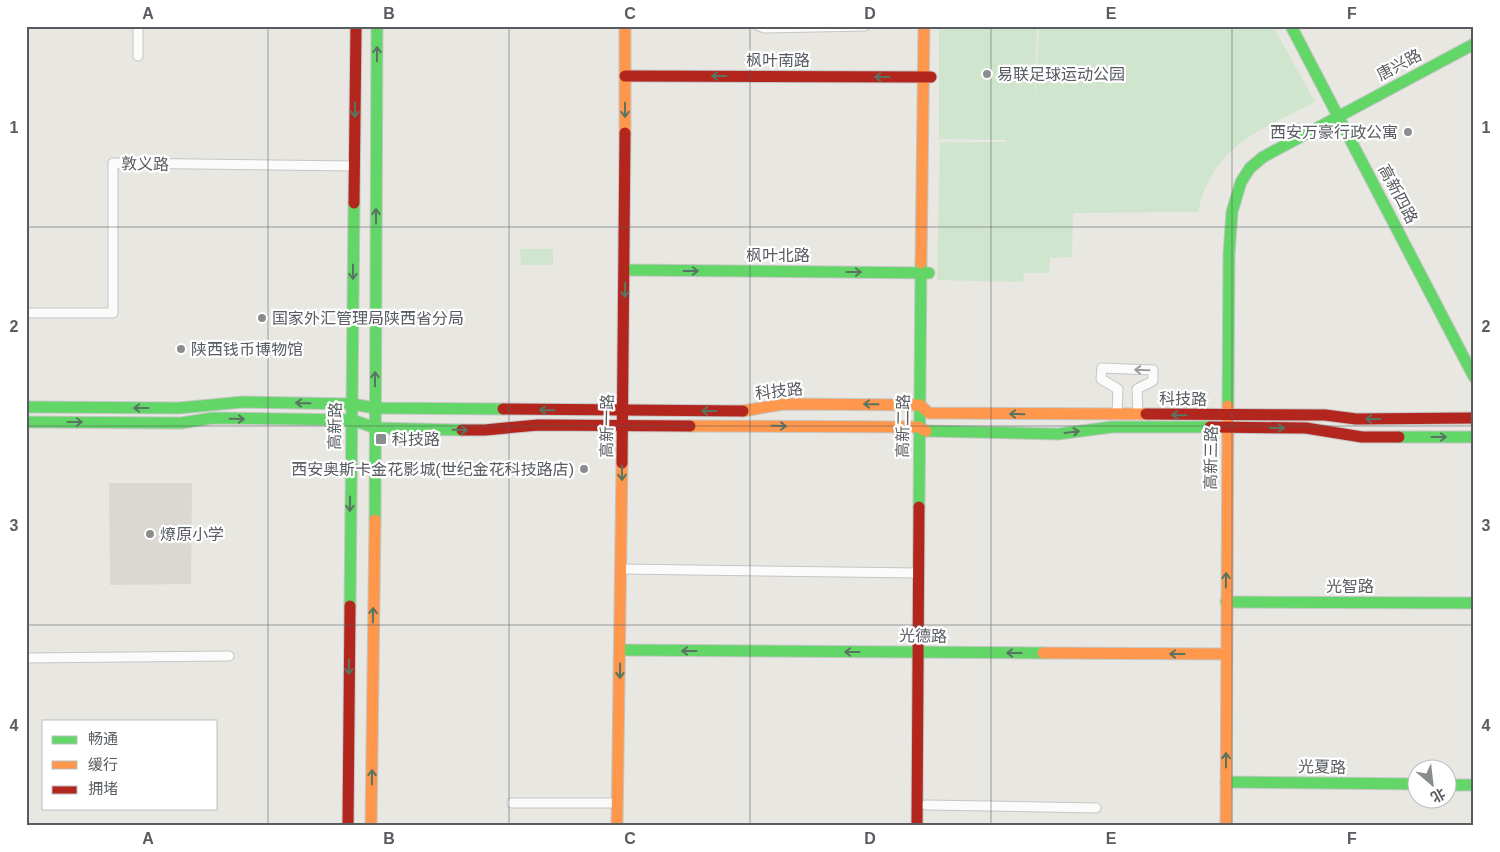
<svg xmlns="http://www.w3.org/2000/svg" width="1500" height="852" viewBox="0 0 1500 852" font-family="Helvetica,'Noto Sans SC',sans-serif">
<style>
.education{fill:#dad8d1}
.green{fill:#d0e5cd}
.lines{fill:none;stroke-linecap:round;stroke-linejoin:round}
.street-casing{stroke:#c5c5c4;stroke-width:11}
.fast-casing{stroke:#c5c6c5;stroke-width:13}
.slow-casing{stroke:#c5c6c5;stroke-width:13}
.jam-casing{stroke:#c5c6c5;stroke-width:13}
.street{stroke:#fcfbfb;stroke-width:9}
.fast{stroke:#63d668;stroke-width:11}
.slow{stroke:#ff974d;stroke-width:11}
.jam{stroke:#b3261e;stroke-width:11}
.oneway{stroke:#5a7462}
.oneway2{stroke:#9a9c9e}
.grid{fill:none;stroke:#585c60;stroke-width:1;stroke-opacity:0.55}
.poi-dot{fill:#8a8d8e;stroke:#fff;stroke-width:2}
.labels{text-anchor:middle;dominant-baseline:central;stroke-width:4.5;stroke-linejoin:round;paint-order:stroke}
.street-label{font-size:16px;fill:#585c60;stroke:#fff}
.poi-label{font-size:16px;fill:#585c60;stroke:#fff;text-anchor:start}
.neatline{fill:none;stroke:#585c60;stroke-width:2}
.grid-label{font-size:16px;text-anchor:middle;font-weight:bold;fill:#585c60}
</style>
<rect width="100%" height="100%" fill="#e8e7e2"/>
<!-- education -->
<path class="education" d="M 109,483 L 192,483 L 191,584 L 110,585 Z"/>
<!-- green -->
<g class="green">
<path d="M 939,26 L 1037,26 L 1034,123 L 1039,26 L 1273,26 L 1315,102 C 1258,132 1214,143 1198,212 L 1073,213 L 1072,257 L 1050,258 L 1049,273 L 1024,273 L 1023,282 L 937,280 L 940,142 L 1006,142 L 1006,140 L 939,139 Z"/>
<path d="M 520,249 L 553,249 L 553,265 L 521,265 Z"/>
</g>
<g class="lines">
<defs>
<g id="street">
<path d="M 759,26 L 765,28 L 865,26"/>
<path d="M 138,56 L 138,26"/>
<path d="M 26,313 L 113,313 L 113,163 L 354,166"/>
<path d="M 1117,415 L 1118,389 L 1101,379 L 1102,368 L 1153,370 L 1153,381 L 1137,389 L 1138,415"/>
<path d="M 622,569 L 918,573"/>
<path d="M 26,658 L 229,656"/>
<path d="M 512,803 L 617,803"/>
<path d="M 926,805 L 1096,808"/>
</g>
<g id="fast">
<path d="M 1291,26 L 1474,377"/>
<path d="M 625,270 L 929,273"/>
<path d="M 1228,406 L 1229,254 L 1232,212 L 1241,182 L 1250,168 L 1263,157 L 1474,44"/>
<path d="M 26,407 L 179,408 L 243,402 L 352,404 L 375,408 L 503,409"/>
<path d="M 26,422 L 181,423 L 213,418 L 352,420 L 376,428 L 462,430"/>
<path d="M 926,431 L 1058,434 L 1112,427 L 1210,427"/>
<path d="M 1399,437 L 1474,437"/>
<path d="M 919,507 L 921,263"/>
<path d="M 375,520 L 377,26"/>
<path d="M 1226,602 L 1474,603"/>
<path d="M 350,606 L 354,203"/>
<path d="M 620,650 L 1043,653"/>
<path d="M 1226,782 L 1418,784"/>
<path d="M 1448,785 L 1474,785"/>
</g>
<g id="slow">
<path d="M 625,26 L 625,133"/>
<path d="M 921,263 L 924,26"/>
<path d="M 743,411 L 784,404 L 920,405 L 929,413 L 1146,414"/>
<path d="M 690,426 L 919,427 L 926,431"/>
<path d="M 1043,653 L 1225,654"/>
<path d="M 371,826 L 375,520"/>
<path d="M 617,826 L 622,463"/>
<path d="M 1226,826 L 1228,406"/>
</g>
<g id="jam">
<path d="M 625,76 L 931,77"/>
<path d="M 354,203 L 356,26"/>
<path d="M 503,409 L 743,411"/>
<path d="M 1146,414 L 1325,415 L 1356,419 L 1474,418"/>
<path d="M 1210,427 L 1306,428 L 1362,437 L 1399,437"/>
<path d="M 462,430 L 485,430 L 538,425 L 690,426"/>
<path d="M 622,463 L 625,133"/>
<path d="M 348,826 L 350,606"/>
<path d="M 917,826 L 919,507"/>
</g>
</defs>
<!-- street casing -->
<use href="#street" class="street-casing"/>
<!-- fast casing -->
<use href="#fast" class="fast-casing"/>
<!-- slow casing -->
<use href="#slow" class="slow-casing"/>
<!-- jam casing -->
<use href="#jam" class="jam-casing"/>
<!-- street -->
<use href="#street" class="street"/>
<!-- fast -->
<use href="#fast" class="fast"/>
<!-- slow -->
<use href="#slow" class="slow"/>
<!-- jam -->
<use href="#jam" class="jam"/>
</g>
<!-- one-way arrows -->
<defs><path id="oneway-shaft" d="M-6 0H5M1.5-3L5.5 0L1.5 3" fill="none" stroke-width="1.6" stroke-linecap="round" stroke-linejoin="round" transform="scale(1.25)"/></defs>
<g class="oneway">
<use href="#oneway-shaft" transform="translate(377 54) rotate(-90)"/>
<use href="#oneway-shaft" transform="translate(719 76) rotate(-180)"/>
<use href="#oneway-shaft" transform="translate(882 77) rotate(-180)"/>
<use href="#oneway-shaft" transform="translate(355 110) rotate(91)"/>
<use href="#oneway-shaft" transform="translate(625 110) rotate(90)"/>
<use href="#oneway-shaft" transform="translate(376 216) rotate(-90)"/>
<use href="#oneway-shaft" transform="translate(691 271)"/>
<use href="#oneway-shaft" transform="translate(353 272) rotate(90)"/>
<use href="#oneway-shaft" transform="translate(854 272)"/>
<use href="#oneway-shaft" transform="translate(625 290) rotate(91)"/>
<use href="#oneway-shaft" transform="translate(375 379) rotate(-90)"/>
<use href="#oneway-shaft" transform="translate(303 403) rotate(-179)"/>
<use href="#oneway-shaft" transform="translate(871 404) rotate(-179)"/>
<use href="#oneway-shaft" transform="translate(141 408) rotate(-180)"/>
<use href="#oneway-shaft" transform="translate(547 410) rotate(-179)"/>
<use href="#oneway-shaft" transform="translate(709 411) rotate(-180)"/>
<use href="#oneway-shaft" transform="translate(1017 414) rotate(-179)"/>
<use href="#oneway-shaft" transform="translate(1179 415) rotate(-179)"/>
<use href="#oneway-shaft" transform="translate(237 419) rotate(1)"/>
<use href="#oneway-shaft" transform="translate(1373 419) rotate(180)"/>
<use href="#oneway-shaft" transform="translate(75 422)"/>
<use href="#oneway-shaft" transform="translate(779 426) rotate(1)"/>
<use href="#oneway-shaft" transform="translate(1277 428) rotate(1)"/>
<use href="#oneway-shaft" transform="translate(460 430) rotate(1)"/>
<use href="#oneway-shaft" transform="translate(1072 432) rotate(-7)"/>
<use href="#oneway-shaft" transform="translate(1439 437)"/>
<use href="#oneway-shaft" transform="translate(622 473) rotate(90)"/>
<use href="#oneway-shaft" transform="translate(350 504) rotate(91)"/>
<use href="#oneway-shaft" transform="translate(1226 580) rotate(-89)"/>
<use href="#oneway-shaft" transform="translate(373 615) rotate(-89)"/>
<use href="#oneway-shaft" transform="translate(689 651) rotate(-180)"/>
<use href="#oneway-shaft" transform="translate(852 652) rotate(-180)"/>
<use href="#oneway-shaft" transform="translate(1014 653) rotate(-180)"/>
<use href="#oneway-shaft" transform="translate(1177 654) rotate(-180)"/>
<use href="#oneway-shaft" transform="translate(349 667) rotate(91)"/>
<use href="#oneway-shaft" transform="translate(620 671) rotate(91)"/>
<use href="#oneway-shaft" transform="translate(1226 760) rotate(-90)"/>
<use href="#oneway-shaft" transform="translate(372 777) rotate(-89)"/>
</g>
<use class="oneway2" href="#oneway-shaft" transform="translate(1142 370) rotate(-178)"/>
<!-- grid -->
<path class="grid" d="M 268,26 L 268,826M 509,26 L 509,826M 750,26 L 750,826M 991,26 L 991,826M 1232,26 L 1232,826M 26,227 L 1474,227M 26,426 L 1474,426M 26,625 L 1474,625"/>
<!-- markers -->
<g class="poi-dot">
<circle cx="987" cy="74" r="5"/>
<circle cx="1408" cy="132" r="5"/>
<circle cx="262" cy="318" r="5"/>
<circle cx="181" cy="349" r="5"/>
<rect x="375" y="433" width="12" height="12" rx="2.5"/>
<circle cx="584" cy="469" r="5"/>
<circle cx="150" cy="534" r="5"/>
</g>
<g class="labels">
<!-- street labels -->
<g class="street-label">
<text x="778" y="60">枫叶南路</text>
<text transform="translate(1399 65) rotate(-28)">唐兴路</text>
<text transform="translate(145 164) rotate(1)">敦义路</text>
<text transform="translate(1398 194) rotate(62)">高新四路</text>
<text x="778" y="255">枫叶北路</text>
<text transform="translate(779 391) rotate(-6)">科技路</text>
<text transform="translate(1183 399) rotate(1)">科技路</text>
<text transform="translate(335 426) rotate(-89)">高新路</text>
<text transform="translate(607 426) rotate(-89)">高新一路</text>
<text transform="translate(903 426) rotate(-89)">高新二路</text>
<text transform="translate(1211 458) rotate(-89)">高新三路</text>
<text x="1350" y="586">光智路</text>
<text transform="translate(923 636) rotate(1)">光德路</text>
<text transform="translate(1322 767) rotate(1)">光夏路</text>
</g>
<!-- poi labels -->
<g class="poi-label">
<text x="997" y="74">易联足球运动公园</text>
<text x="1398" y="132" text-anchor="end">西安万豪行政公寓</text>
<text x="272" y="318">国家外汇管理局陕西省分局</text>
<text x="191" y="349">陕西钱币博物馆</text>
<text x="392" y="439">科技路</text>
<text x="574" y="469" text-anchor="end">西安奥斯卡金花影城(世纪金花科技路店)</text>
<text x="160" y="534">燎原小学</text>
</g>
</g>
<!-- border -->
<rect width="1500" height="852" fill="none" stroke="#ffffff" stroke-width="55"/>
<!-- legend -->
<rect x="42" y="720" width="175" height="90" fill="#ffffff" stroke="#bcbebf"/>
<rect x="52" y="736" width="25" height="8" fill="#63d668" stroke="#bcbebf"/>
<text x="88" y="744" font-size="15" fill="#585c60">畅通</text>
<rect x="52" y="761" width="25" height="8" fill="#ff974d" stroke="#bcbebf"/>
<text x="88" y="770" font-size="15" fill="#585c60">缓行</text>
<rect x="52" y="786" width="25" height="8" fill="#b3261e" stroke="#bcbebf"/>
<text x="88" y="794" font-size="15" fill="#585c60">拥堵</text>
<!-- north arrow -->
<g transform="translate(1432 784) rotate(152)"><circle r="24" fill="#ffffff" stroke="#bcbebf"/>
<path d="M0-4L9 19L0 12L-9 19Z" fill="#8a8d8e"/>
<text y="-8" font-size="14" font-weight="bold" text-anchor="middle" fill="#585c60">北</text>
</g>
<rect x="28" y="28" width="1444" height="796" class="neatline"/>
<g class="grid-label">
<text x="148" y="19">A</text>
<text x="389" y="19">B</text>
<text x="630" y="19">C</text>
<text x="870" y="19">D</text>
<text x="1111" y="19">E</text>
<text x="1352" y="19">F</text>
<text x="14" y="133">1</text>
<text x="1486" y="133">1</text>
<text x="14" y="332">2</text>
<text x="1486" y="332">2</text>
<text x="14" y="531">3</text>
<text x="1486" y="531">3</text>
<text x="14" y="731">4</text>
<text x="1486" y="731">4</text>
<text x="148" y="844">A</text>
<text x="389" y="844">B</text>
<text x="630" y="844">C</text>
<text x="870" y="844">D</text>
<text x="1111" y="844">E</text>
<text x="1352" y="844">F</text>
</g>
</svg>
